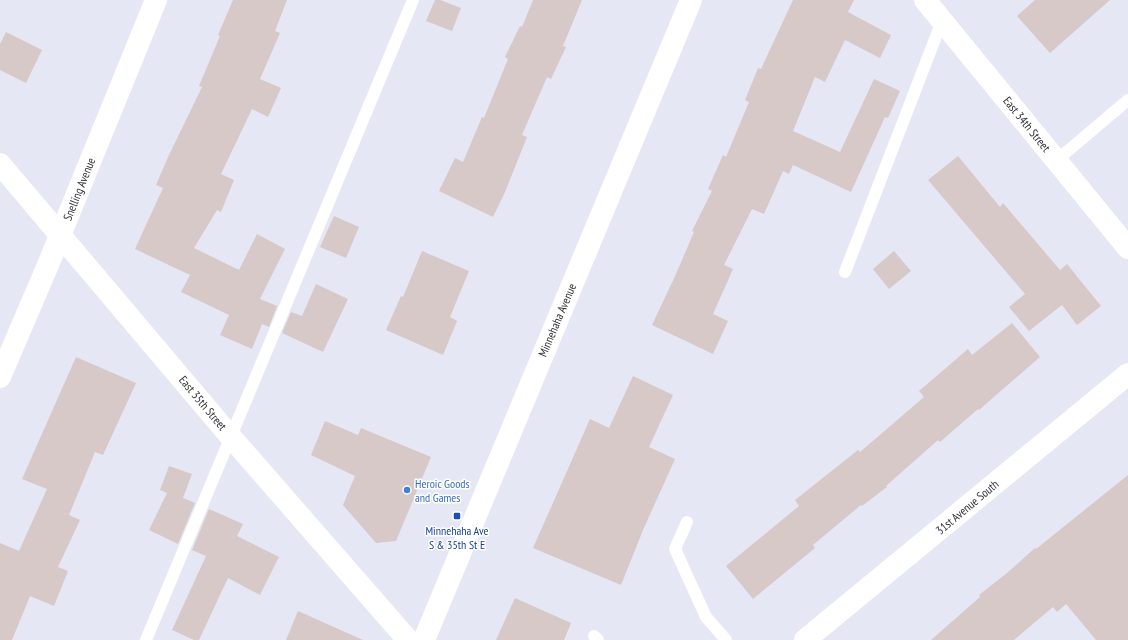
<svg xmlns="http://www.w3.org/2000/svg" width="1128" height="640" viewBox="0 0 1128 640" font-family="'PT Sans Narrow',sans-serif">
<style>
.building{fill:#d7c9c7}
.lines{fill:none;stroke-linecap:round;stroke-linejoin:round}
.service{stroke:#fff;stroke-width:12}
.minor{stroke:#fff;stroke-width:22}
.tertiary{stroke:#fff;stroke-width:22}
.secondary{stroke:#fff;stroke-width:22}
.shop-dot{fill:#3f7fe0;stroke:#fff;stroke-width:1.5}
.transit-dot{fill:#1a4fb4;stroke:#fff;stroke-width:1.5}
.labels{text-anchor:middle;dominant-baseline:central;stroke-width:3;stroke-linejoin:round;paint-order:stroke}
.street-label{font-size:12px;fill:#303135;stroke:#fff}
.shop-label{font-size:12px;fill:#366cbe;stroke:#fff;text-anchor:start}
.transit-label{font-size:12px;fill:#164399;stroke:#fff}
</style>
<rect width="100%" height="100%" fill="#e5e7f4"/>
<!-- building -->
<g class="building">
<path d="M 233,0 L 287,0 L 275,31 L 280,33 L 260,79 L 281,88 L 268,117 L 252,109 L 221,174 L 234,180 L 221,212 L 217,210 L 194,248 L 239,270 L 257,234 L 285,249 L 260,299 L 277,306 L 269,327 L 262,324 L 252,349 L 220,335 L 229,315 L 181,292 L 190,275 L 135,249 L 163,188 L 156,185 L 169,155 L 202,87 L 199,86 L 220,36 L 218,35 Z"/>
<path d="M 435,0 L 440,0 L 461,8 L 452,31 L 426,21 Z"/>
<path d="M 533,0 L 582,0 L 563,46 L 566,47 L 551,79 L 547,77 L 522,135 L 527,137 L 505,192 L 493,217 L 439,191 L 455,158 L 463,162 L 482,117 L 484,118 L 508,59 L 505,57 L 520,26 L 522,27 Z"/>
<path d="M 793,0 L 854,0 L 848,12 L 891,35 L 880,58 L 845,40 L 825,82 L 815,77 L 793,131 L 840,152 L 874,79 L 900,91 L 888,118 L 885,117 L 851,192 L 793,165 L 789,174 L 783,171 L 764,214 L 752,209 L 724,265 L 733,269 L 713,314 L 728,321 L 713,354 L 652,325 L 676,274 L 694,232 L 692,231 L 712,191 L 708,189 L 723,155 L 726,157 L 749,102 L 745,100 L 758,68 L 761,69 Z"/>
<path d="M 1035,0 L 1110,0 L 1050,53 L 1017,16 Z"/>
<path d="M 6,32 L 42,50 L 26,83 L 0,70 L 0,44 Z"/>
<path d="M 958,156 L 1000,207 L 1003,203 L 1060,270 L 1067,264 L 1101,306 L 1077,325 L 1062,305 L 1029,331 L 1009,307 L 1025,294 L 928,180 Z"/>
<path d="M 334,216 L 359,227 L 346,258 L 320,247 Z"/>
<path d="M 422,251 L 469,271 L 450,317 L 457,321 L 443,355 L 386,330 L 401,296 L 403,297 Z"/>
<path d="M 894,251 L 911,271 L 889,289 L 873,269 Z"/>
<path d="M 316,284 L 348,299 L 323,352 L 282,333 L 291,312 L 302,316 Z"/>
<path d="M 1012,323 L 1040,357 L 979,410 L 978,409 L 940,442 L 938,440 L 886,486 L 887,487 L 862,506 L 861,505 L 813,545 L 815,548 L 753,599 L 726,566 L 799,506 L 795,500 L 858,450 L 860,452 L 924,397 L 919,391 L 968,349 L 972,355 Z"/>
<path d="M 76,357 L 136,383 L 103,455 L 95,452 L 69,515 L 80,520 L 58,567 L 68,571 L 54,606 L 30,596 L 12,640 L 0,640 L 0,543 L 19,551 L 47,489 L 22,479 Z"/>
<path d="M 633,376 L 673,395 L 649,447 L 675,459 L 643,530 L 621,585 L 533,548 L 590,419 L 609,428 Z"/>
<path d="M 325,421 L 358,435 L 361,428 L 431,457 L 396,541 L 376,543 L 343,505 L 355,476 L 311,455 Z"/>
<path d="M 169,466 L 192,474 L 183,498 L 195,503 L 178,544 L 149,530 L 167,493 L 160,490 Z"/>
<path d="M 1128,475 L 1128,640 L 1096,640 L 1066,604 L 1057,612 L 1053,607 L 1014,640 L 931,640 L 980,597 L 979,595 L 1007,573 L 1035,548 L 1036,549 Z"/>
<path d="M 209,509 L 243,524 L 237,536 L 279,557 L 260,595 L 228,578 L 199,640 L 194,640 L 172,630 L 206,556 L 192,550 Z"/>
<path d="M 515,598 L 571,623 L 564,640 L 496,640 Z"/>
<path d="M 298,611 L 363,640 L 286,640 Z"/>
</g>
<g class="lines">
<!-- service -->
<g class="service">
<path d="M 1057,160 L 1128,100"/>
<path d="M 845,272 L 942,21"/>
<path d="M 687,522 L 675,549 L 706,617 L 726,640"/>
<path d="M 594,636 L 598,640"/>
<path d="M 146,640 L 413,0"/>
</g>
<!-- minor -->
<path class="minor" d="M 0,377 L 48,265 L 156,0"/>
<!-- tertiary -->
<g class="tertiary">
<path d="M 925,0 L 1128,248"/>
<path d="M 0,164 L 230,436 L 408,640"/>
<path d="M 805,640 L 1128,374"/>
</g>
<!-- secondary -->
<path class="secondary" d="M 424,640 L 691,0"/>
</g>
<!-- markers -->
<circle class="shop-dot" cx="407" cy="490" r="4"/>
<rect class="transit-dot" x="453" y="512" width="8" height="8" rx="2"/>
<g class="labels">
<!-- street labels -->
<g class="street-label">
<text transform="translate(1027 124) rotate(51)">East 34th Street</text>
<text transform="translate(79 189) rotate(-68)">Snelling Avenue</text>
<text transform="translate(557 320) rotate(-67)">Minnehaha Avenue</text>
<text transform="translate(203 403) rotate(50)">East 35th Street</text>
<text transform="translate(967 507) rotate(-40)">31st Avenue South</text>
</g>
<!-- shop labels -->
<g class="shop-label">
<text x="415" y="483">Heroic Goods<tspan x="415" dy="14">and Games</tspan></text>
</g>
<!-- transit labels -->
<g class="transit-label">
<text x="457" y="530">Minnehaha Ave<tspan x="457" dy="14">S &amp; 35th St E</tspan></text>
</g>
</g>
</svg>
